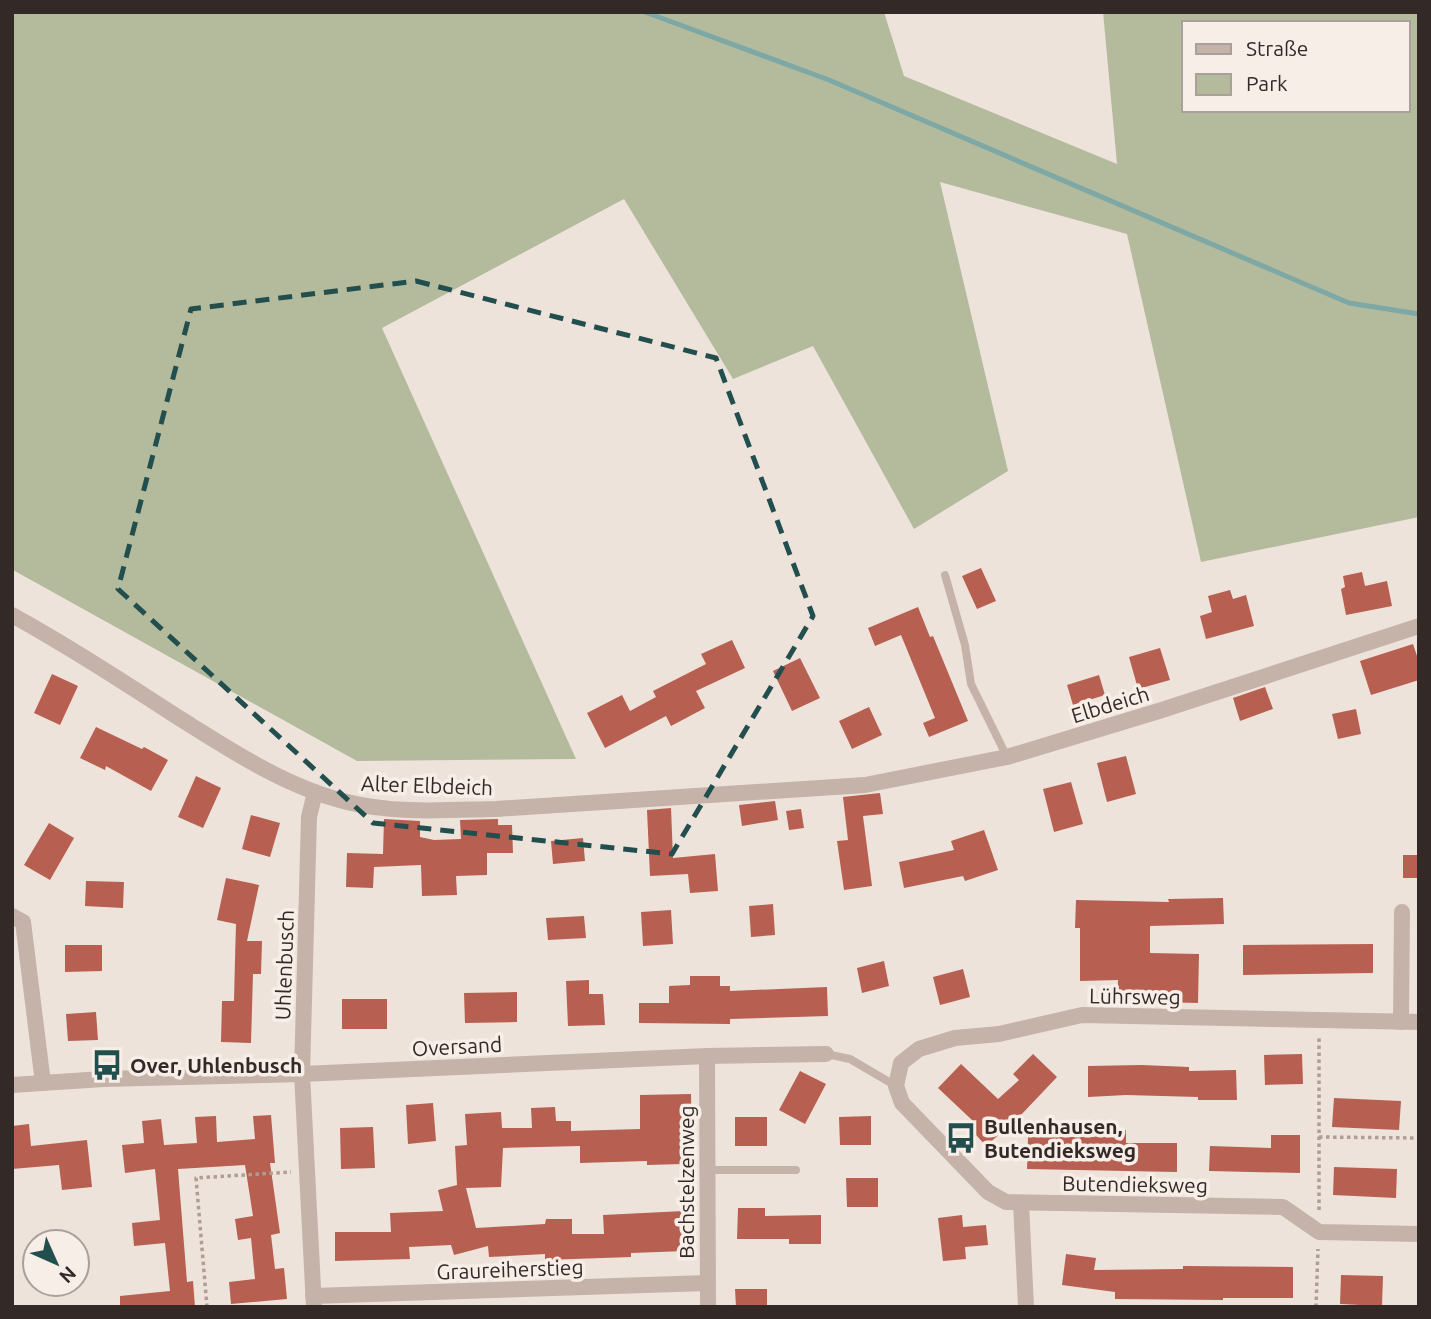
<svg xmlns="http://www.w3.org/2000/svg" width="1431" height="1319" viewBox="0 0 1431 1319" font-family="Ubuntu,sans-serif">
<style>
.green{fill:#b4bb9d;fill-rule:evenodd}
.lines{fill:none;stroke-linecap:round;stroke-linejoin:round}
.stream{stroke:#7da8a5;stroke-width:5}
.building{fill:#b75f50}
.path{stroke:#b09d93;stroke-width:3.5;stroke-dasharray:3.5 3.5;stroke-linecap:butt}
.service{stroke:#c5b3a9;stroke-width:8}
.minor{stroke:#c5b3a9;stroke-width:16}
.marked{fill:none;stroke:#224f4e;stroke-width:5;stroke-dasharray:14 9;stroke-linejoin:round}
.labels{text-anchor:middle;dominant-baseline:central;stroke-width:7;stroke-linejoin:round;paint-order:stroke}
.street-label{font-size:21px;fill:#332a28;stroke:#f7eee7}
.poi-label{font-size:21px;font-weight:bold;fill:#332a28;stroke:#f7eee7;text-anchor:start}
</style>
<rect width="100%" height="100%" fill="#eee3db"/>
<!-- green -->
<path class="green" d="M 12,12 L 884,12 L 904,76 L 1117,164 L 1103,12 L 1419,12 L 1419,517 L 1201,562 L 1127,234 L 940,182 L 1008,471 L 914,529 L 813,346 L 733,379 L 624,199 L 382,328 L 576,759 L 357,761 L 13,570 ZM 1184,23 L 1408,23 L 1408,110 L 1184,110 Z"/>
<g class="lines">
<!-- stream -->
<path class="stream" d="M 645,12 L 829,80 L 1349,303 L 1419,314"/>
</g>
<!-- building -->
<g class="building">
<path d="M 981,568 L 996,601 L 977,609 L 962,576 Z"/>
<path d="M 1362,572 L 1365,586 L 1387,581 L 1392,606 L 1346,615 L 1341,589 L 1345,587 L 1343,576 Z"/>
<path d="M 1230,590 L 1233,599 L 1246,595 L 1254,626 L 1206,639 L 1200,616 L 1212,612 L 1208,596 Z"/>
<path d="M 918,607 L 930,637 L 933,636 L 968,721 L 929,737 L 923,723 L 935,718 L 901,635 L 875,646 L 868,628 Z"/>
<path d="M 732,640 L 745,668 L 696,691 L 705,708 L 671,726 L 666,716 L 605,748 L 587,713 L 622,695 L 630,711 L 656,697 L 653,691 L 706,664 L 701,654 Z"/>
<path d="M 1413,644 L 1419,662 L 1419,680 L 1371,695 L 1360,661 Z"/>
<path d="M 1160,648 L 1170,680 L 1138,689 L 1129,657 Z"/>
<path d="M 800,658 L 820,698 L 792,711 L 773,671 Z"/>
<path d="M 52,674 L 78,686 L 60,725 L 34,713 Z"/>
<path d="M 1099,675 L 1105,695 L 1073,705 L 1067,685 Z"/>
<path d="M 1265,687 L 1273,709 L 1240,721 L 1233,698 Z"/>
<path d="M 869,707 L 882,735 L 852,749 L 839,721 Z"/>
<path d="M 1356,709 L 1361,734 L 1338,739 L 1332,714 Z"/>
<path d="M 96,727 L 142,749 L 144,747 L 168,760 L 151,791 L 106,766 L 105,770 L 80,758 Z"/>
<path d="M 1126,756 L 1136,794 L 1107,802 L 1097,763 Z"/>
<path d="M 196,776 L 221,788 L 203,828 L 178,817 Z"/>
<path d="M 1071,782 L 1083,824 L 1054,832 L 1043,789 Z"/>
<path d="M 880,793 L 883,814 L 863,816 L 872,886 L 844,890 L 837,841 L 848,840 L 843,797 Z"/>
<path d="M 775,801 L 778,820 L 742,826 L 739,805 Z"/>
<path d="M 671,808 L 673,858 L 715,854 L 718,891 L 690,893 L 688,874 L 650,876 L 647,810 Z"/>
<path d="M 801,809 L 804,828 L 789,830 L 786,811 Z"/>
<path d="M 251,815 L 280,823 L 270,857 L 242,849 Z"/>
<path d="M 384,819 L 420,821 L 420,837 L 434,840 L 461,839 L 460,820 L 498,819 L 498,825 L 512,825 L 513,853 L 487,853 L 487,875 L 456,876 L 457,895 L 422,896 L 421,865 L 374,867 L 373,888 L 346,887 L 347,853 L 383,854 Z"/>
<path d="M 49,823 L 74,838 L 50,880 L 24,865 Z"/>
<path d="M 984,830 L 998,870 L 965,881 L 963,876 L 904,888 L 899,862 L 954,850 L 951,841 Z"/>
<path d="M 583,838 L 585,861 L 553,864 L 551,841 Z"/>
<rect x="1403" y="855" width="16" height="23"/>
<path d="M 226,878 L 259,885 L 247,941 L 262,941 L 261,974 L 253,974 L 251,1043 L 221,1042 L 222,1001 L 234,1001 L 235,959 L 236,924 L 217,920 Z"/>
<path d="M 86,881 L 124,882 L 123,908 L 85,906 Z"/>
<path d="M 1223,898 L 1224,924 L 1150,926 L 1150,953 L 1199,954 L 1198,1003 L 1117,1001 L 1118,980 L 1080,981 L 1080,928 L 1075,928 L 1076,900 L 1169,902 L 1168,899 Z"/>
<path d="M 773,904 L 775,935 L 751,937 L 749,906 Z"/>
<path d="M 671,910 L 673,944 L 643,946 L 641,912 Z"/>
<path d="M 584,916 L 586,938 L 548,940 L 546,918 Z"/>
<path d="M 1373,944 L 1373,973 L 1243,975 L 1243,945 Z"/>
<path d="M 65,945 L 102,945 L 102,971 L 65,972 Z"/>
<path d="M 884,961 L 889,986 L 862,993 L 857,968 Z"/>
<path d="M 963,969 L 970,997 L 940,1005 L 933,977 Z"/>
<path d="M 690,976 L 720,976 L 720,986 L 730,986 L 730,991 L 827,987 L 828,1016 L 730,1019 L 730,1024 L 639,1023 L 639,1003 L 669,1003 L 669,986 L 690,985 Z"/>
<path d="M 589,980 L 589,994 L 603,994 L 605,1025 L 568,1026 L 566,981 Z"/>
<path d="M 517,992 L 517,1022 L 465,1023 L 464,993 Z"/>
<rect x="342" y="999" width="45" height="30"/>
<path d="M 96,1012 L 98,1040 L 68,1041 L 66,1014 Z"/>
<path d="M 1033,1054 L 1057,1077 L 1020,1116 L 986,1146 L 968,1126 L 973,1121 L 938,1088 L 961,1064 L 998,1099 L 1019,1080 L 1013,1074 Z"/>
<path d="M 1302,1054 L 1303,1084 L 1265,1085 L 1264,1055 Z"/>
<path d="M 1142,1065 L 1189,1067 L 1189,1071 L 1236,1070 L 1237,1100 L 1198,1100 L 1198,1097 L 1126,1095 L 1088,1097 L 1088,1066 Z"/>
<path d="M 800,1071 L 826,1084 L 805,1124 L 779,1110 Z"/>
<path d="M 691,1094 L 692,1146 L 682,1146 L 683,1164 L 647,1165 L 647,1161 L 580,1163 L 580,1146 L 503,1148 L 501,1187 L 466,1188 L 476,1228 L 545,1224 L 546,1219 L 572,1219 L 572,1234 L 604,1234 L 603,1215 L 684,1211 L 686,1251 L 631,1253 L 631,1257 L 545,1260 L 545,1254 L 489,1257 L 488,1246 L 454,1255 L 451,1245 L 409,1247 L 410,1259 L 335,1261 L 335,1232 L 391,1232 L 390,1213 L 443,1211 L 438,1190 L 457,1185 L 455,1146 L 467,1145 L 465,1114 L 501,1112 L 502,1128 L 532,1128 L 531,1108 L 555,1107 L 556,1121 L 571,1121 L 571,1131 L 640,1129 L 640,1095 Z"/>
<path d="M 1334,1098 L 1401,1101 L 1399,1130 L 1332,1127 Z"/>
<path d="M 433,1103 L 436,1141 L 408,1144 L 406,1105 Z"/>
<path d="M 271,1115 L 275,1163 L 270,1163 L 280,1233 L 271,1235 L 275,1269 L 284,1268 L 287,1299 L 231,1304 L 229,1282 L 255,1279 L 251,1238 L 238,1240 L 235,1219 L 253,1216 L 245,1165 L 178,1169 L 187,1282 L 193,1281 L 195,1307 L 120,1307 L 120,1296 L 170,1291 L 165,1243 L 134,1246 L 132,1223 L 160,1220 L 155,1169 L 125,1173 L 122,1145 L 144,1143 L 142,1121 L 161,1119 L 164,1145 L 197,1143 L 195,1117 L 216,1116 L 217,1142 L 255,1139 L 253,1116 Z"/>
<path d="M 871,1116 L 871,1145 L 840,1145 L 839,1117 Z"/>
<rect x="735" y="1117" width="32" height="29"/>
<path d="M 29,1124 L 31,1146 L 87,1140 L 92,1187 L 62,1190 L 59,1165 L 12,1169 L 12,1126 Z"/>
<path d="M 373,1127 L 375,1168 L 341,1169 L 340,1128 Z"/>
<path d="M 1095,1130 L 1126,1130 L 1126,1143 L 1177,1143 L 1177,1172 L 1027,1169 L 1028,1137 L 1095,1137 Z"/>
<path d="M 1271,1135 L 1300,1135 L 1300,1173 L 1209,1171 L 1210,1146 L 1271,1148 Z"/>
<path d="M 1334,1167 L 1397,1169 L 1396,1198 L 1333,1195 Z"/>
<path d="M 846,1178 L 878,1178 L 878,1207 L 847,1207 Z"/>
<path d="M 738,1208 L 765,1208 L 765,1216 L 821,1215 L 821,1244 L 789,1244 L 789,1239 L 737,1239 Z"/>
<path d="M 962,1215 L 963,1227 L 986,1225 L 988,1245 L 965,1247 L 966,1259 L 943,1261 L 938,1218 Z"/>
<path d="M 1066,1254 L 1096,1258 L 1094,1270 L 1183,1269 L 1183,1266 L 1293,1267 L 1293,1298 L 1223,1298 L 1223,1300 L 1115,1299 L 1115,1292 L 1062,1285 Z"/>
<path d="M 1341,1275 L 1383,1276 L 1382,1306 L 1340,1304 Z"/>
<path d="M 735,1289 L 767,1289 L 767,1307 L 736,1307 Z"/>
</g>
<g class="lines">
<!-- path -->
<g class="path">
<path d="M 1319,1137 L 1419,1138"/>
<path d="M 1319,1210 L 1319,1036"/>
<path d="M 207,1307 L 196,1178 L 291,1172"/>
<path d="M 1316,1307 L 1318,1249"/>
</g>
<!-- service -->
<g class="service">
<path d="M 945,575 L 965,645 L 971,684 L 1007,757"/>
<path d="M 826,1054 L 850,1059 L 896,1086"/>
<path d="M 707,1170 L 796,1170"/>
</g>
<!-- minor -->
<g class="minor">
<path d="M 12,615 C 68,646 122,681 176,716 C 229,749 285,787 347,802 C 395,814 447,810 496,809 L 865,785 L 1007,757 L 1162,710 L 1419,626"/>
<path d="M 12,916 L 23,922 L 43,1083"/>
<path d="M 1401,1022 L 1402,912"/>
<path d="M 1419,1022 L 1082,1015 L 999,1034 L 955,1038 L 919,1049 L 901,1063 L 896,1086 L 902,1103 L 988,1192 L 1006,1202 L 1283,1207 L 1319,1232 L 1419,1234"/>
<path d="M 707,1056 L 708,1307"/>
<path d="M 12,1085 L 103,1079 L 302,1074 L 707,1056 L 826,1054"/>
<path d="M 1021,1203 L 1026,1307"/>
<path d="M 313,1296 L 707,1283"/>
<path d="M 314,1307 L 302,1074 L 309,817 L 315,792"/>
</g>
</g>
<!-- marked area -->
<path class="marked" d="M 416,281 L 716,358 L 813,616 L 672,854 L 373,823 L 118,589 L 191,309 Z"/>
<!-- icons -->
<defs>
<symbol id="bus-bare" viewBox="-9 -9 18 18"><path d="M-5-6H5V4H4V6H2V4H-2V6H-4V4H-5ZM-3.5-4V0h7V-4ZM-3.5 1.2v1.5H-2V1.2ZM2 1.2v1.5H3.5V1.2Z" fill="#224f4e" stroke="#f7eee7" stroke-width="2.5" paint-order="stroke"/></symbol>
</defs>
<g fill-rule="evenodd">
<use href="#bus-bare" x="85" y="1043" width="44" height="44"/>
<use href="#bus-bare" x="939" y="1116" width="44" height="44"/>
</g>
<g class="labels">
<!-- street labels -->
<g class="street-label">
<text transform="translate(1110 704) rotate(-17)">Elbdeich</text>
<text transform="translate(427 785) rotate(2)">Alter Elbdeich</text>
<text transform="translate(284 965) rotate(-88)">Uhlenbusch</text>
<text transform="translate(1135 996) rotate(1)">Lührsweg</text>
<text transform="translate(457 1046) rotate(-3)">Oversand</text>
<text transform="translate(686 1182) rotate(-90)">Bachstelzenweg</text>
<text transform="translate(1135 1184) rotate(1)">Butendieksweg</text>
<text transform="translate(510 1269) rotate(-2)">Graureiherstieg</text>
</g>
<!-- poi labels -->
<g class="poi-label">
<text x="130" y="1065">Over, Uhlenbusch</text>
<text x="984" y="1126">Bullenhausen,<tspan x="984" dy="24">Butendieksweg</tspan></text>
</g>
</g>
<!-- border -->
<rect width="1431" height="1319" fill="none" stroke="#332a28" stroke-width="28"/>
<!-- legend -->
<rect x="1182" y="21" width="228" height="91" fill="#f7eee7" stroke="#a9a09b" stroke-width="2"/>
<rect x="1196" y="44" width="35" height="10" fill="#c5b3a9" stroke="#a9a09b" stroke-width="2"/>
<text x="1246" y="56" font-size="21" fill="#332a28">Straße</text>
<rect x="1196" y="74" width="35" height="21" fill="#b4bb9d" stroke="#a9a09b" stroke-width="2"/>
<text x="1246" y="91" font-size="21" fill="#332a28">Park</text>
<!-- north arrow -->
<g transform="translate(56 1263) rotate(135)"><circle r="33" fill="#f7eee7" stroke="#a9a09b" stroke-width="2"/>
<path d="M0-5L12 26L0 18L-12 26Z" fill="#224f4e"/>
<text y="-10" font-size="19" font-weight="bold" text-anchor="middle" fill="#332a28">N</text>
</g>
</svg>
